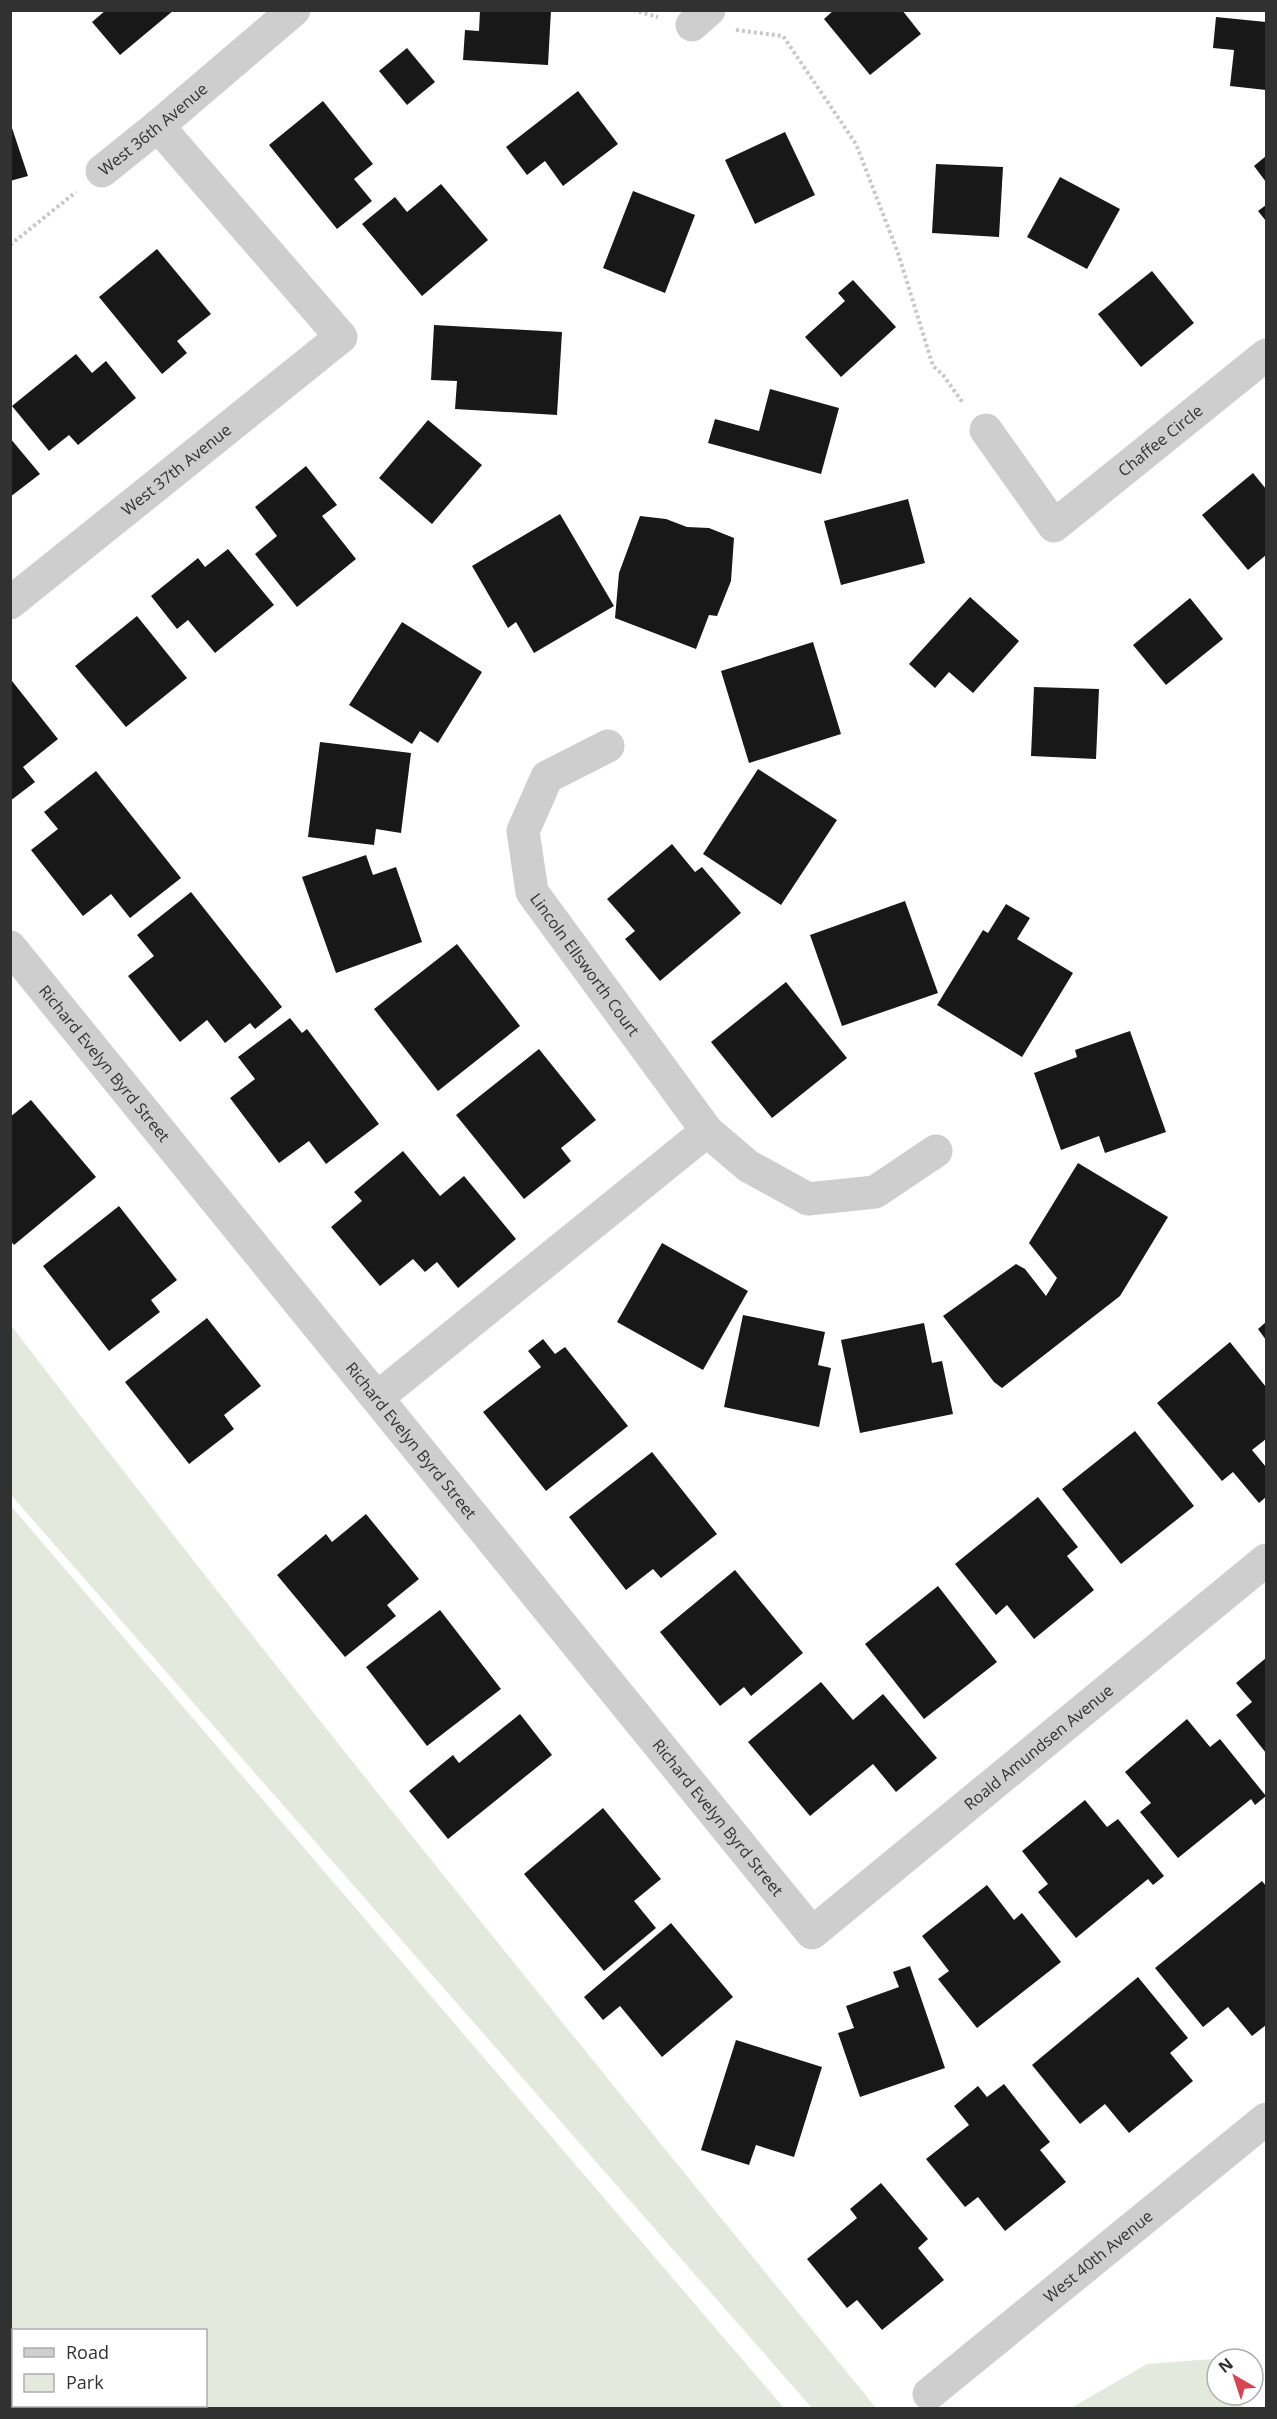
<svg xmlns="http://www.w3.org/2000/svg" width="1277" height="2419" viewBox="0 0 1277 2419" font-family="'Open Sans',sans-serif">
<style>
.green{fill:#e4e9de;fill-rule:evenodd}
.building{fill:#181818}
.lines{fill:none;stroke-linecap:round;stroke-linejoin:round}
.path{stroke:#c8c8c8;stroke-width:4;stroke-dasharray:3 3;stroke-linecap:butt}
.minor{stroke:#cecece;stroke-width:33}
.labels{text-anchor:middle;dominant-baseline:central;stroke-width:6;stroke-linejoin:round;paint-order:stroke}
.street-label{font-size:16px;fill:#313131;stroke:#fff}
</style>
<rect width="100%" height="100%" fill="#fff"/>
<!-- green -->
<g class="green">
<path d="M 10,1324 C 291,1691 584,2050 876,2408 L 812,2408 L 11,1495 Z"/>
<path d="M 10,1506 L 11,1506 L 784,2408 L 11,2408 ZM 14,2330 L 206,2330 L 206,2406 L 14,2406 Z"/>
<path d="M 1213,2359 L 1217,2365 L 1217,2395 L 1236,2395 L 1244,2408 L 1071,2408 L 1147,2364 Z"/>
</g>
<!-- building -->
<g class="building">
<path d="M 106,10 L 174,10 L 120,55 L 92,22 Z"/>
<path d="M 480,10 L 551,10 L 548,65 L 463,60 L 465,30 L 479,31 Z"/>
<path d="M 834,10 L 902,10 L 921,34 L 870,75 L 824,19 Z"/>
<path d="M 1216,17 L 1266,22 L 1266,90 L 1230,86 L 1234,50 L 1213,48 Z"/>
<path d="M 407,48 L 435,82 L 407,105 L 379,71 Z"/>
<path d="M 578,91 L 618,144 L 563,186 L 545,161 L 527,175 L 506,147 Z"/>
<path d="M 323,101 L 373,164 L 354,179 L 372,201 L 337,229 L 269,145 Z"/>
<path d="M 10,122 L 28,176 L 10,181 Z"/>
<path d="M 785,132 L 815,195 L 755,224 L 725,160 Z"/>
<path d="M 1266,156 L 1266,182 L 1254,166 Z"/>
<path d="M 936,164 L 1003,167 L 999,237 L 932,233 Z"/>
<path d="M 1060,177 L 1120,209 L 1087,269 L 1027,237 Z"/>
<path d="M 441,184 L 488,240 L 422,296 L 362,224 L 395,197 L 407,212 Z"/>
<path d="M 633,191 L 695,215 L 665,293 L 603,268 Z"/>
<path d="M 1266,205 L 1266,221 L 1258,211 Z"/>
<path d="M 157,249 L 211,314 L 177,341 L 187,353 L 162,374 L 99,297 Z"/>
<path d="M 1152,271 L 1194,323 L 1141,367 L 1098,314 Z"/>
<path d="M 853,280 L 896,327 L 841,377 L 805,337 L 845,301 L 838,293 Z"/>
<path d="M 434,325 L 562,332 L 557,415 L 455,409 L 457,381 L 431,380 Z"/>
<path d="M 76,354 L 92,373 L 106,361 L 136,398 L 78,445 L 69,435 L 49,451 L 12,406 Z"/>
<path d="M 770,389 L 839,408 L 821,474 L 708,443 L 715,419 L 759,431 Z"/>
<path d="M 428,420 L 482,465 L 432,524 L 379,478 Z"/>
<path d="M 10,438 L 40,474 L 10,497 Z"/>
<path d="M 306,466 L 337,505 L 322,516 L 356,559 L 297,607 L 255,554 L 277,536 L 255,507 Z"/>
<path d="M 1253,473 L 1266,489 L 1266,555 L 1248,570 L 1202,515 Z"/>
<path d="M 908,499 L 925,563 L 841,585 L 824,521 Z"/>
<path d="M 560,514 L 614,606 L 534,653 L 516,622 L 508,628 L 472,566 Z"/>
<path d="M 640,516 L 666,519 L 687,527 L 709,528 L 734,538 L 731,581 L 717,616 L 709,615 L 696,649 L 615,618 L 619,573 Z"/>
<path d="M 228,549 L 274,605 L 215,653 L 188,620 L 177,629 L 151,596 L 198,558 L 205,567 Z"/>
<path d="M 970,597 L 1019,641 L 973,693 L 949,672 L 935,688 L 909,664 Z"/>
<path d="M 1190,598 L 1223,639 L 1166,685 L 1133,645 Z"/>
<path d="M 137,616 L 187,678 L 126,727 L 75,666 Z"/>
<path d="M 402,622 L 482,672 L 438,743 L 420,731 L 412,744 L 349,705 Z"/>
<path d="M 813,642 L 841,734 L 749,763 L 721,671 Z"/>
<path d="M 12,681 L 58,739 L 23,767 L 35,782 L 10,801 Z"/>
<path d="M 1034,687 L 1099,689 L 1096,759 L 1031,756 Z"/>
<path d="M 320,742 L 411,753 L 401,833 L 376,829 L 374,845 L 308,837 Z"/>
<path d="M 758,769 L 837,820 L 781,905 L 703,854 Z"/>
<path d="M 96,771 L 181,878 L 130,918 L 111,894 L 83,916 L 31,850 L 58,829 L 44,812 Z"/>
<path d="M 672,844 L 695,872 L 702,867 L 741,913 L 660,981 L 625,939 L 635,931 L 607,899 Z"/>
<path d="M 366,855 L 373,875 L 396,867 L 422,942 L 336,973 L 302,877 Z"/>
<path d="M 191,892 L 282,1007 L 255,1029 L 250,1023 L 225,1043 L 207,1020 L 180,1042 L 128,976 L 154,956 L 137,935 Z"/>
<path d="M 905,901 L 938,993 L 842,1026 L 810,935 Z"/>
<path d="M 1006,904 L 1030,918 L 1017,939 L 1073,973 L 1022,1057 L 937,1005 L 983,930 L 988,933 Z"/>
<path d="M 457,944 L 520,1026 L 438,1091 L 374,1009 Z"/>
<path d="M 786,982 L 847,1058 L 772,1118 L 711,1042 Z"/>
<path d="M 290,1018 L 302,1033 L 307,1029 L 379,1124 L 326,1164 L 309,1141 L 279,1163 L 230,1098 L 255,1079 L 238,1057 Z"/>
<path d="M 1130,1031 L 1166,1132 L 1105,1153 L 1099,1136 L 1061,1150 L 1034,1073 L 1077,1057 L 1075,1050 Z"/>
<path d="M 539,1049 L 596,1120 L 561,1148 L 571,1161 L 524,1199 L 456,1115 Z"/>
<path d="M 31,1100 L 96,1177 L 14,1245 L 10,1240 L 10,1117 Z"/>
<path d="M 403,1151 L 440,1196 L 464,1176 L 516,1239 L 458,1288 L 437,1262 L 425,1272 L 413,1259 L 380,1286 L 331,1227 L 362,1201 L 354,1192 Z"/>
<path d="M 1078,1163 L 1168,1217 L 1120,1296 L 1002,1388 L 994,1382 L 943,1316 L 1016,1264 L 1025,1269 L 1046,1296 L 1057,1278 L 1029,1243 Z"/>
<path d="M 119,1206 L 177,1280 L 151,1300 L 160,1312 L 109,1351 L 43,1266 Z"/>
<path d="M 662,1243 L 748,1291 L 703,1370 L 617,1322 Z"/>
<path d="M 743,1315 L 825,1332 L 818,1365 L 831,1368 L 819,1427 L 724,1407 Z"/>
<path d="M 207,1318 L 261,1386 L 224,1415 L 234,1429 L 189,1464 L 125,1382 Z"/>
<path d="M 1266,1322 L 1266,1340 L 1258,1329 Z"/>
<path d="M 924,1323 L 932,1363 L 942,1361 L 953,1414 L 860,1433 L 841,1340 Z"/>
<path d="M 543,1339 L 555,1354 L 565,1347 L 628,1426 L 546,1491 L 483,1412 L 541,1367 L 528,1351 Z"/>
<path d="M 1230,1342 L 1266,1387 L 1266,1439 L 1252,1450 L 1266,1467 L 1266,1497 L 1259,1503 L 1233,1472 L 1222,1481 L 1157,1403 Z"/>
<path d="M 1135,1431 L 1194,1506 L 1121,1564 L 1062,1489 Z"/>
<path d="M 652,1452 L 717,1534 L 661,1578 L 653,1569 L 626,1590 L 569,1517 Z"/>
<path d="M 1038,1497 L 1078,1547 L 1067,1556 L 1094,1590 L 1034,1639 L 1007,1605 L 996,1615 L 955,1564 Z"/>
<path d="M 366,1514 L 419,1579 L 387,1605 L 396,1616 L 345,1657 L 277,1575 L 326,1534 L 332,1542 Z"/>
<path d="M 735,1570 L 803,1653 L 751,1696 L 744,1687 L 720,1706 L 660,1632 Z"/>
<path d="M 938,1586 L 997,1662 L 924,1719 L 865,1644 Z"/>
<path d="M 440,1610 L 501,1689 L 427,1746 L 366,1667 Z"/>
<path d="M 1266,1658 L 1266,1753 L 1236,1715 L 1252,1702 L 1236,1683 Z"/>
<path d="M 821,1682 L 853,1720 L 883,1694 L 937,1758 L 896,1792 L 873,1764 L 810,1816 L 748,1742 Z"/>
<path d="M 520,1714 L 552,1755 L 448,1839 L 409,1791 L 453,1755 L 459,1763 Z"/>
<path d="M 1187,1719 L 1210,1747 L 1220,1739 L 1266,1796 L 1255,1805 L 1251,1799 L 1178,1858 L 1140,1812 L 1151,1803 L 1125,1772 Z"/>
<path d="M 1085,1800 L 1107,1827 L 1118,1819 L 1164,1876 L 1153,1885 L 1148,1879 L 1076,1938 L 1038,1892 L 1048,1884 L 1022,1851 Z"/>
<path d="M 603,1808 L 661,1879 L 634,1901 L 656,1928 L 604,1971 L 524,1874 Z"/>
<path d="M 1262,1881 L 1266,1886 L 1266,2025 L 1252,2036 L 1228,2007 L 1203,2027 L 1155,1968 Z"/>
<path d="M 987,1885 L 1014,1920 L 1022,1913 L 1061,1962 L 977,2028 L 938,1979 L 949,1971 L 922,1936 Z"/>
<path d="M 671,1923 L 733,1997 L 662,2057 L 620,2006 L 603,2020 L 584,1997 Z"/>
<path d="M 910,1966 L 945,2068 L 860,2097 L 838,2033 L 854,2028 L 846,2006 L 899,1987 L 893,1972 Z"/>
<path d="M 1138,1977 L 1188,2038 L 1170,2053 L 1193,2081 L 1129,2133 L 1105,2104 L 1080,2124 L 1032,2065 Z"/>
<path d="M 736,2040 L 822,2067 L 794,2157 L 756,2145 L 749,2165 L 701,2150 Z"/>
<path d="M 1004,2084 L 1050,2142 L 1040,2150 L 1066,2182 L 1005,2231 L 978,2197 L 965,2207 L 926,2159 L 969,2125 L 954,2106 L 978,2086 L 987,2097 Z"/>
<path d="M 881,2183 L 928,2239 L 918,2248 L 944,2280 L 882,2330 L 857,2300 L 847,2308 L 807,2259 L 857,2218 L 850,2209 Z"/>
</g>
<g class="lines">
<!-- path -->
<g class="path">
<path d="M 633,10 L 658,17"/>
<path d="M 736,30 L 783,36 L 856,144 L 898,253 L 933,366 L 943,375 L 963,403"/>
<path d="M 10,245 L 76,192"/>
</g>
<!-- minor -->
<g class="minor">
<path d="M 692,25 L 709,10"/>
<path id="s1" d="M 102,171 L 158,126 L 294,10"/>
<path id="s2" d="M 986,430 L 1054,526 L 1266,355"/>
<path id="s3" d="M 10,603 L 341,337 L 158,126"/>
<path id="s4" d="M 608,746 L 547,777 L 523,831 L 532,892 L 707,1131 L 748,1166 L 808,1199 L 875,1192 L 936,1151"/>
<path id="s5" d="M 10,947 L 812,1933 L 1266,1560"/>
<path d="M 378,1397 L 707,1131"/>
<path id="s6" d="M 929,2394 L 1266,2119"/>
</g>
</g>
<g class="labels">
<!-- street labels -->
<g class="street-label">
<text stroke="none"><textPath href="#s1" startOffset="66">West 36th Avenue</textPath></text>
<text stroke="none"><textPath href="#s2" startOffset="254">Chaffee Circle</textPath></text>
<text stroke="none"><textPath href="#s3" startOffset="213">West 37th Avenue</textPath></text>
<text stroke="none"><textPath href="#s4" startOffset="279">Lincoln Ellsworth Court</textPath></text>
<text stroke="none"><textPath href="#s5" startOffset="150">Richard Evelyn Byrd Street</textPath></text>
<text stroke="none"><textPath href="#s5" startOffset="636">Richard Evelyn Byrd Street</textPath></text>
<text stroke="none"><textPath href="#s5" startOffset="1564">Roald Amundsen Avenue</textPath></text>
<text stroke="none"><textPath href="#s5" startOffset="1122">Richard Evelyn Byrd Street</textPath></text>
<text stroke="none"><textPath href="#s6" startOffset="218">West 40th Avenue</textPath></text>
</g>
</g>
<!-- border -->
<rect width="1277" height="2419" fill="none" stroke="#313131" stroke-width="24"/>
<!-- legend -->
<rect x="12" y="2329" width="195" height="78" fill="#ffffff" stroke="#adadad" stroke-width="1.5"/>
<rect x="24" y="2348" width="30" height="9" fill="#cecece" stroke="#adadad" stroke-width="1.5"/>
<text x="66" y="2359" font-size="18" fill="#313131">Road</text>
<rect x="24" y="2374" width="30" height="18" fill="#e4e9de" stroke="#adadad" stroke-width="1.5"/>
<text x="66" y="2389" font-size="18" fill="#313131">Park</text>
<!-- north arrow -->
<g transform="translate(1235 2377) rotate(321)"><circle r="28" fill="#ffffff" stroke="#adadad" stroke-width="1.5"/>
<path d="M0-4.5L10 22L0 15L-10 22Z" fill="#d74553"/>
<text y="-9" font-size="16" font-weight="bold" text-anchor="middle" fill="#313131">N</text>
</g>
</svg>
